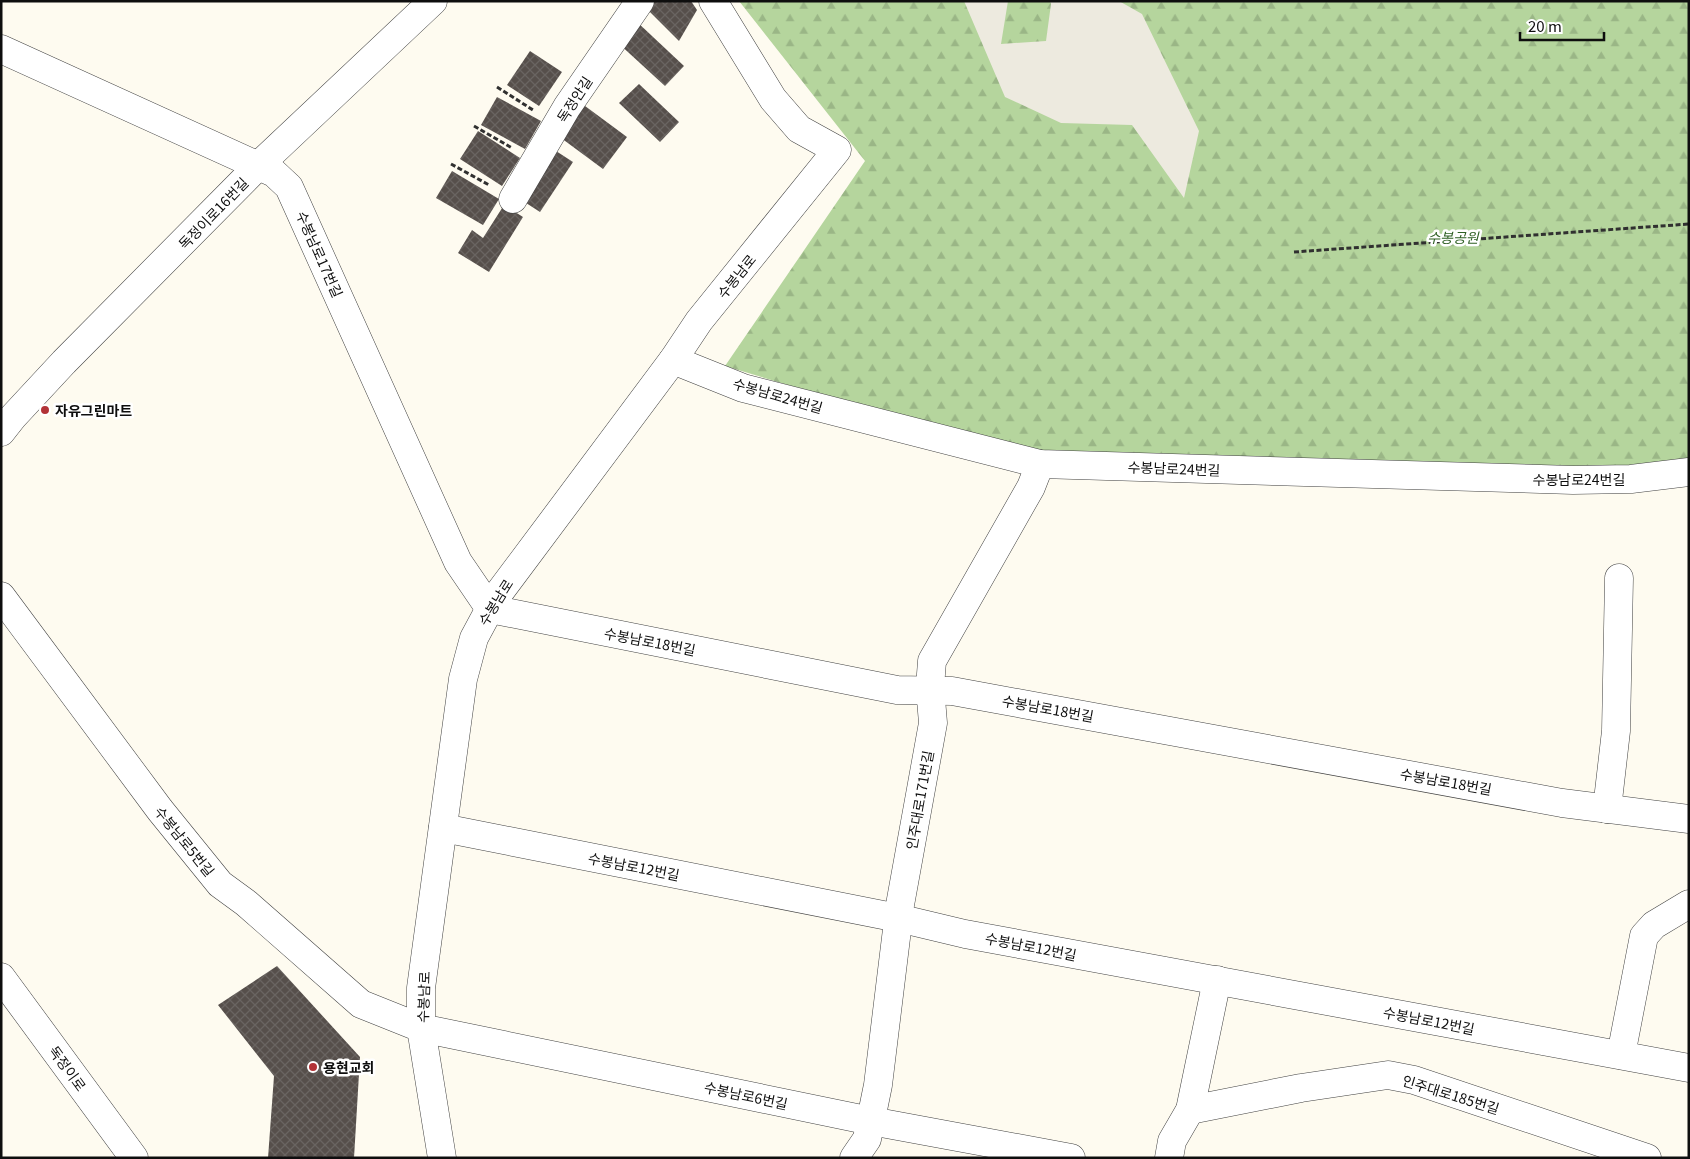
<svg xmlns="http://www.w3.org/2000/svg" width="1690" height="1159" viewBox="0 0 1690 1159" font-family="Georgia,'Noto Sans KR',serif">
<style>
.forest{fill:url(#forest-firs)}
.plaza{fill:#edeadf}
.building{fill:url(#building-cross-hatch)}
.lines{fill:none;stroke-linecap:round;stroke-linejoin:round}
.minor-casing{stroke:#414141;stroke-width:29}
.path{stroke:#303030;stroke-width:3;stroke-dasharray:5 2.5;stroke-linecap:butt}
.minor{stroke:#fff;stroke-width:28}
.poi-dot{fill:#b23236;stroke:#fff;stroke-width:2}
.labels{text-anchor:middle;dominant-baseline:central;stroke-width:5;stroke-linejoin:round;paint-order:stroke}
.street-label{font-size:14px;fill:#0e0e0e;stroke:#fff}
.park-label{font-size:14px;font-style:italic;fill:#2f6024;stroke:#fff}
.poi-label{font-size:14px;font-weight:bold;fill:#0e0e0e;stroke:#fff;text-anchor:start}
</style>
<defs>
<pattern id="forest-firs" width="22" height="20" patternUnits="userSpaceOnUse" patternTransform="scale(1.25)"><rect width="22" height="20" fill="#b5d59d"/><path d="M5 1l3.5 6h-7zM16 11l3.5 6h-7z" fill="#9ab686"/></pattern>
<pattern id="building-cross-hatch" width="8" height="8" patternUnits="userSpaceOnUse" patternTransform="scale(1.25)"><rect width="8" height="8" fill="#564f4b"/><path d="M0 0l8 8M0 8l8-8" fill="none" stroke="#696461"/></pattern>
</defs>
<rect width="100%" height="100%" fill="#fefbf0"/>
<!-- forest -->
<path class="forest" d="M 739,1 L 1689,1 L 1689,468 L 1040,461 L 725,366 L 865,161 Z"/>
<!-- plaza -->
<path class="plaza" d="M 964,1 L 1008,1 L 1001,44 L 1046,41 L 1051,4 L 1050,1 L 1119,1 L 1142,14 L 1199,131 L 1184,198 L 1132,125 L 1061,123 L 1005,97 Z"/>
<!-- building -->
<g class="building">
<path d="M 649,1 L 691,1 L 697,10 L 679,41 L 645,7 Z"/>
<path d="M 636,21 L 684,66 L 665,86 L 617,42 Z"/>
<path d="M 530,51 L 562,72 L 539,106 L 507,85 Z"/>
<path d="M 639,84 L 679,122 L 660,142 L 619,103 Z"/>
<path d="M 497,97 L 541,121 L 525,149 L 481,125 Z"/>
<path d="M 581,103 L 627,137 L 603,169 L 557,135 Z"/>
<path d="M 478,131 L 520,158 L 502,186 L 460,159 Z"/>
<path d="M 556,151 L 573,162 L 540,212 L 523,201 Z"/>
<path d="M 452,171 L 499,199 L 483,225 L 436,198 Z"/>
<path d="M 504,205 L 523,217 L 489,272 L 458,253 L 472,230 L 483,238 Z"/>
<path d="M 277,966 L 360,1057 L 354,1158 L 268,1158 L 274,1076 L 218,1005 Z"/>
</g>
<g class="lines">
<defs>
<g id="minor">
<path d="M 1,49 L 274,173 L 289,187 L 458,562 L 490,609 L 897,690 L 952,691 L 1562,803 L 1689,819"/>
<path d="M 513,199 L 567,107 L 640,1"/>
<path d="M 673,360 L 743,388 L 1040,464 L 1573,480 L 1631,479 L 1689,472"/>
<path d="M 1,432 L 12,418 L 64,362 L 258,166 L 433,1"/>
<path d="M 1,596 L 160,810 L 220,884 L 246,903 L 361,1004 L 421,1028 L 871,1121 L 1071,1158"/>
<path d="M 1607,809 L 1616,731 L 1619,578"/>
<path d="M 443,828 L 898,918 L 965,934 L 1689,1068"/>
<path d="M 1,977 L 134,1158"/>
<path d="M 1621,1055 L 1644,936 L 1654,925 L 1689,904"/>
<path d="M 1190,1110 L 1301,1088 L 1388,1075 L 1414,1080 L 1647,1158"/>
<path d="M 442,1158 L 421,1028 L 421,988 L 463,679 L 474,638 L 496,597 L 673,360 L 699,321 L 837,150 L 799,129 L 773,99 L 713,1"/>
<path d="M 854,1158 L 867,1139 L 878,1085 L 900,905 L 933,723 L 930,687 L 932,661 L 1031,487 L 1040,464"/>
<path d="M 1169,1158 L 1172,1141 L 1190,1110 L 1217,980"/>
</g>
</defs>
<!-- minor casing -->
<use href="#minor" class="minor-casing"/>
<!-- path -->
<g class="path">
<path d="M 497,87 L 533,110"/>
<path d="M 474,126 L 512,148"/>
<path d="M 451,164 L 489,185"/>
<path d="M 1294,252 L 1689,224"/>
</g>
<!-- minor -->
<use href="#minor" class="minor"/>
</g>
<!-- markers -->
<g class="poi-dot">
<circle cx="45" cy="410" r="5"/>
<circle cx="313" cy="1067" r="5"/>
</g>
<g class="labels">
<!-- street labels -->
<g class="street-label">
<text transform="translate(574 99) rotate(-57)">독정안길</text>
<text transform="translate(213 213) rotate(-46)">독정이로16번길</text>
<text transform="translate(320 254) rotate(66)">수봉남로17번길</text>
<text transform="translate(736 276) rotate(-51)">수봉남로</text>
<text transform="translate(778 395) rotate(16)">수봉남로24번길</text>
<text transform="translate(1174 468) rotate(2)">수봉남로24번길</text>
<text x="1579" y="479">수봉남로24번길</text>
<text transform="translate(495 602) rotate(-58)">수봉남로</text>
<text transform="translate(650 641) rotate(11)">수봉남로18번길</text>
<text transform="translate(1048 708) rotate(10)">수봉남로18번길</text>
<text transform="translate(1446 781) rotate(10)">수봉남로18번길</text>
<text transform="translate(919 800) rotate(-80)">인주대로171번길</text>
<text transform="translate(185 841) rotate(51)">수봉남로5번길</text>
<text transform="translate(634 866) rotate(11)">수봉남로12번길</text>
<text transform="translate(1031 946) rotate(11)">수봉남로12번길</text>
<text transform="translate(423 997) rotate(-88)">수봉남로</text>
<text transform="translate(1429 1020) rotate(11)">수봉남로12번길</text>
<text transform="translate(68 1068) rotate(54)">독정이로</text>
<text transform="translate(1451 1094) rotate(17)">인주대로185번길</text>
<text transform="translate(746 1095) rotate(12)">수봉남로6번길</text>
</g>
<!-- park labels -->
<g class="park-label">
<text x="1453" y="237">수봉공원</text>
</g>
<!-- poi labels -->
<g class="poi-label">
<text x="55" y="410">자유그린마트</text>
<text x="323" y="1067">용현교회</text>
</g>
</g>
<!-- border -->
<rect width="1690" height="1159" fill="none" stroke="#0e0e0e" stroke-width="5"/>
<!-- scale -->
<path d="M1520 32v8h84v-8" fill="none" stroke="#0e0e0e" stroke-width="2.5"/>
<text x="1528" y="32" font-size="15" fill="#0e0e0e" stroke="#ffffff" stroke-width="4" paint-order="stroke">20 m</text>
</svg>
